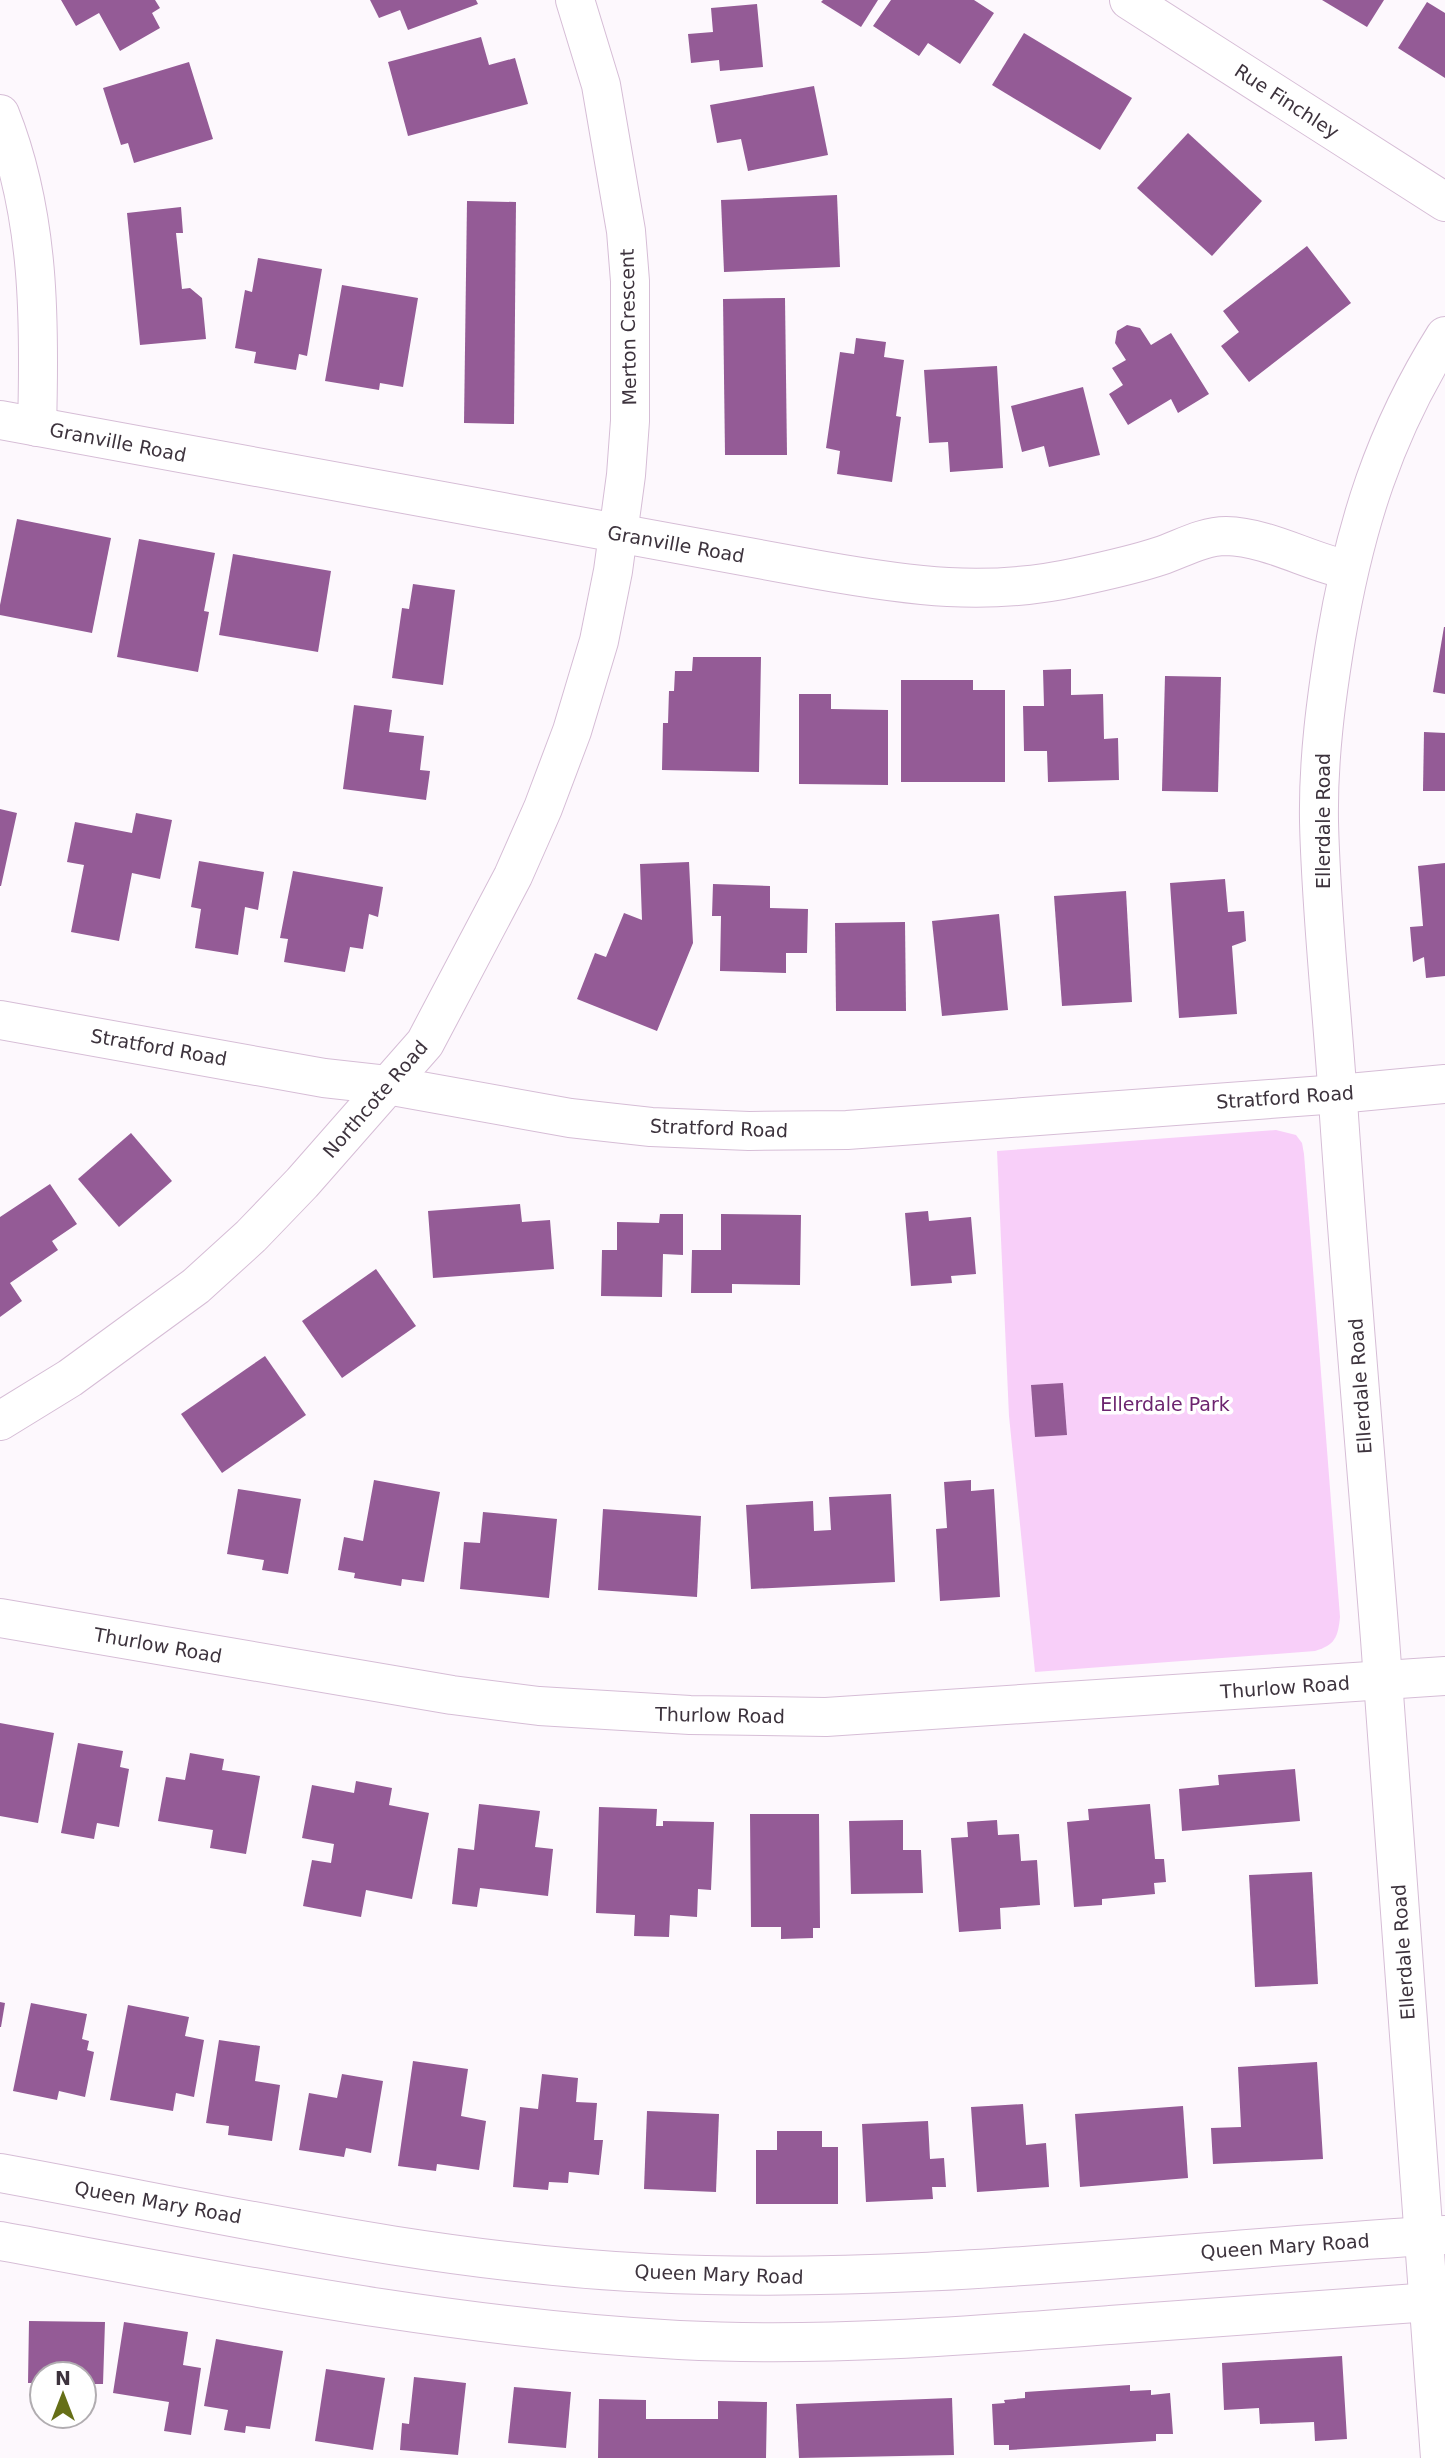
<svg xmlns="http://www.w3.org/2000/svg" width="1445" height="2458" viewBox="0 0 1445 2458" font-family="'DejaVu Sans',sans-serif">
<style>
.green{fill:#f8cff9}
.building{fill:#945b96}
.lines{fill:none;stroke-linecap:round;stroke-linejoin:round}
.minor-casing{stroke:#d6bdd6;stroke-width:40}
.minor{stroke:#fff;stroke-width:38}
.labels{text-anchor:middle;dominant-baseline:central;stroke-width:7;stroke-linejoin:round;paint-order:stroke}
.street-label{font-size:19px;fill:#3d333d;stroke:#fff}
.park-label{font-size:19px;fill:#6c246f;stroke:#fff}
</style>
<rect width="100%" height="100%" fill="#fdf8fd"/>
<!-- green -->
<path class="green" d="M 1276,1130 L 1296,1135 L 1302,1143 L 1304,1154 L 1340,1617 C 1338,1637 1335,1645 1315,1651 L 1035,1672 L 1009,1416 L 997,1151 Z"/>
<!-- building -->
<g class="building">
<path d="M 61,0 L 155,0 L 160,8 L 152,13 L 160,28 L 120,51 L 99,13 L 76,26 Z"/>
<path d="M 370,0 L 476,0 L 478,4 L 408,30 L 400,10 L 379,18 Z"/>
<path d="M 823,0 L 878,0 L 861,27 L 821,2 Z"/>
<path d="M 891,0 L 974,0 L 994,13 L 960,64 L 928,43 L 919,56 L 873,26 Z"/>
<path d="M 1322,0 L 1384,0 L 1367,27 Z"/>
<path d="M 1427,2 L 1445,13 L 1445,78 L 1398,48 Z"/>
<path d="M 757,4 L 763,67 L 720,71 L 719,60 L 691,63 L 688,34 L 713,32 L 711,8 Z"/>
<path d="M 1024,33 L 1132,98 L 1100,150 L 992,85 Z"/>
<path d="M 481,37 L 489,65 L 515,58 L 528,104 L 408,136 L 388,62 Z"/>
<path d="M 189,62 L 213,139 L 134,163 L 128,143 L 121,145 L 103,88 Z"/>
<path d="M 814,86 L 828,155 L 748,171 L 741,139 L 717,143 L 710,105 Z"/>
<path d="M 1188,133 L 1262,201 L 1212,256 L 1137,188 Z"/>
<path d="M 837,195 L 840,267 L 724,272 L 721,200 Z"/>
<path d="M 467,201 L 516,202 L 514,424 L 464,423 Z"/>
<path d="M 181,207 L 183,233 L 176,233 L 182,289 L 190,288 L 202,298 L 206,339 L 140,345 L 127,213 Z"/>
<path d="M 1307,246 L 1351,303 L 1249,382 L 1221,346 L 1239,332 L 1223,311 Z"/>
<path d="M 258,258 L 322,269 L 307,356 L 299,354 L 296,370 L 254,363 L 256,352 L 235,348 L 245,290 L 252,292 Z"/>
<path d="M 342,285 L 418,298 L 403,387 L 380,383 L 379,390 L 325,381 Z"/>
<path d="M 785,298 L 787,455 L 725,455 L 723,299 Z"/>
<path d="M 1127,325 L 1140,328 L 1151,345 L 1171,333 L 1209,394 L 1178,413 L 1171,399 L 1128,425 L 1109,394 L 1123,385 L 1112,368 L 1126,360 L 1115,343 L 1117,331 Z"/>
<path d="M 856,338 L 886,342 L 884,357 L 904,360 L 896,416 L 901,417 L 892,482 L 837,474 L 840,451 L 826,448 L 840,352 L 854,354 Z"/>
<path d="M 997,366 L 1003,468 L 950,472 L 948,442 L 929,443 L 924,370 Z"/>
<path d="M 1083,387 L 1100,455 L 1049,467 L 1044,446 L 1022,452 L 1011,406 Z"/>
<path d="M 17,519 L 111,538 L 92,633 L 0,615 L 0,605 Z"/>
<path d="M 139,539 L 215,553 L 204,611 L 209,612 L 198,672 L 117,657 Z"/>
<path d="M 233,554 L 331,571 L 318,652 L 219,635 Z"/>
<path d="M 413,584 L 455,590 L 443,685 L 392,678 L 402,608 L 409,609 Z"/>
<path d="M 1444,627 L 1445,627 L 1445,694 L 1433,692 Z"/>
<path d="M 693,657 L 761,657 L 759,772 L 662,770 L 663,723 L 668,723 L 669,691 L 674,691 L 675,671 L 692,671 Z"/>
<path d="M 1071,669 L 1071,695 L 1103,694 L 1104,739 L 1118,738 L 1119,780 L 1048,782 L 1047,751 L 1024,751 L 1023,706 L 1044,706 L 1043,670 Z"/>
<path d="M 1165,676 L 1221,677 L 1218,792 L 1162,791 Z"/>
<path d="M 901,680 L 973,680 L 973,690 L 1005,690 L 1005,782 L 901,782 Z"/>
<path d="M 799,694 L 831,694 L 831,709 L 888,710 L 888,785 L 799,784 Z"/>
<path d="M 354,705 L 392,710 L 389,732 L 424,736 L 420,770 L 430,771 L 426,800 L 343,789 Z"/>
<path d="M 1424,732 L 1445,733 L 1445,791 L 1423,791 Z"/>
<path d="M 0,809 L 17,813 L 1,886 L 0,886 Z"/>
<path d="M 136,813 L 172,820 L 160,879 L 132,873 L 119,941 L 71,932 L 84,865 L 67,862 L 75,822 L 132,833 Z"/>
<path d="M 199,861 L 264,872 L 258,910 L 245,907 L 238,955 L 195,948 L 201,909 L 191,907 Z"/>
<path d="M 689,862 L 693,943 L 657,1031 L 577,999 L 595,953 L 606,957 L 624,913 L 642,920 L 640,864 Z"/>
<path d="M 1445,863 L 1445,976 L 1426,978 L 1424,957 L 1413,962 L 1410,927 L 1423,926 L 1418,866 Z"/>
<path d="M 293,871 L 383,887 L 378,917 L 369,914 L 363,949 L 350,947 L 345,972 L 284,962 L 288,939 L 280,938 Z"/>
<path d="M 1225,879 L 1228,912 L 1244,911 L 1246,941 L 1232,946 L 1237,1014 L 1179,1018 L 1170,883 Z"/>
<path d="M 713,884 L 770,886 L 770,908 L 808,909 L 807,953 L 786,953 L 786,973 L 720,971 L 721,916 L 712,916 Z"/>
<path d="M 1126,891 L 1132,1002 L 1062,1006 L 1054,896 Z"/>
<path d="M 999,914 L 1008,1010 L 942,1016 L 932,921 Z"/>
<path d="M 905,922 L 906,1011 L 836,1011 L 835,923 Z"/>
<path d="M 131,1133 L 172,1181 L 119,1227 L 78,1179 Z"/>
<path d="M 50,1184 L 77,1224 L 52,1241 L 58,1250 L 10,1283 L 22,1301 L 0,1317 L 0,1217 Z"/>
<path d="M 520,1204 L 522,1222 L 550,1220 L 554,1269 L 433,1278 L 428,1211 Z"/>
<path d="M 928,1211 L 929,1221 L 971,1217 L 976,1274 L 951,1276 L 952,1283 L 911,1286 L 905,1213 Z"/>
<path d="M 660,1214 L 683,1214 L 683,1255 L 663,1254 L 662,1297 L 601,1296 L 602,1250 L 617,1250 L 617,1222 L 659,1223 Z"/>
<path d="M 721,1214 L 801,1215 L 800,1285 L 732,1284 L 732,1293 L 691,1293 L 692,1250 L 721,1250 Z"/>
<path d="M 376,1269 L 416,1326 L 342,1378 L 302,1321 Z"/>
<path d="M 265,1356 L 306,1415 L 222,1473 L 181,1414 Z"/>
<path d="M 1063,1383 L 1067,1435 L 1035,1437 L 1031,1385 Z"/>
<path d="M 374,1480 L 440,1492 L 424,1582 L 402,1579 L 401,1586 L 354,1578 L 355,1573 L 338,1570 L 344,1537 L 363,1541 Z"/>
<path d="M 971,1480 L 971,1491 L 994,1489 L 1000,1597 L 940,1601 L 936,1529 L 947,1528 L 944,1482 Z"/>
<path d="M 238,1489 L 301,1499 L 288,1574 L 262,1570 L 264,1560 L 227,1554 Z"/>
<path d="M 891,1494 L 895,1582 L 751,1589 L 746,1505 L 813,1501 L 814,1531 L 831,1530 L 829,1497 Z"/>
<path d="M 603,1509 L 701,1516 L 697,1597 L 598,1590 Z"/>
<path d="M 483,1512 L 557,1519 L 549,1598 L 460,1589 L 464,1542 L 480,1543 Z"/>
<path d="M 0,1723 L 54,1733 L 38,1823 L 0,1816 Z"/>
<path d="M 78,1743 L 123,1751 L 120,1767 L 129,1769 L 119,1827 L 97,1823 L 94,1839 L 61,1833 Z"/>
<path d="M 190,1753 L 224,1759 L 222,1770 L 260,1776 L 246,1854 L 210,1848 L 213,1830 L 158,1821 L 166,1777 L 185,1780 Z"/>
<path d="M 1295,1769 L 1300,1821 L 1182,1831 L 1179,1789 L 1219,1785 L 1218,1775 Z"/>
<path d="M 356,1781 L 392,1788 L 389,1805 L 429,1813 L 412,1899 L 366,1890 L 361,1917 L 303,1906 L 312,1860 L 331,1863 L 334,1844 L 302,1838 L 312,1785 L 354,1793 Z"/>
<path d="M 479,1804 L 540,1811 L 535,1847 L 553,1849 L 548,1896 L 480,1888 L 477,1907 L 452,1904 L 458,1848 L 474,1850 Z"/>
<path d="M 1150,1804 L 1155,1859 L 1164,1859 L 1166,1882 L 1154,1883 L 1155,1894 L 1102,1899 L 1102,1905 L 1074,1907 L 1067,1822 L 1089,1820 L 1088,1809 Z"/>
<path d="M 599,1807 L 657,1809 L 656,1826 L 663,1826 L 663,1821 L 714,1822 L 711,1890 L 698,1889 L 697,1917 L 670,1915 L 669,1937 L 634,1936 L 635,1915 L 596,1913 Z"/>
<path d="M 750,1814 L 819,1814 L 820,1928 L 813,1928 L 813,1938 L 781,1939 L 781,1927 L 751,1927 Z"/>
<path d="M 903,1820 L 903,1850 L 921,1850 L 923,1893 L 851,1894 L 849,1821 Z"/>
<path d="M 997,1820 L 998,1835 L 1019,1834 L 1021,1861 L 1037,1860 L 1040,1905 L 1000,1908 L 1001,1929 L 959,1932 L 951,1838 L 968,1837 L 967,1822 Z"/>
<path d="M 1312,1872 L 1318,1984 L 1255,1987 L 1249,1875 Z"/>
<path d="M 0,2002 L 5,2003 L 1,2027 L 0,2027 Z"/>
<path d="M 31,2003 L 87,2014 L 82,2039 L 89,2041 L 87,2050 L 94,2052 L 85,2097 L 59,2091 L 57,2100 L 13,2091 Z"/>
<path d="M 128,2005 L 189,2017 L 185,2036 L 204,2040 L 194,2097 L 176,2093 L 173,2111 L 110,2100 Z"/>
<path d="M 219,2040 L 260,2046 L 255,2081 L 280,2085 L 272,2141 L 228,2135 L 229,2126 L 206,2123 Z"/>
<path d="M 413,2061 L 468,2069 L 461,2116 L 486,2121 L 479,2170 L 437,2164 L 436,2171 L 398,2166 Z"/>
<path d="M 1317,2062 L 1323,2159 L 1213,2164 L 1211,2128 L 1241,2127 L 1238,2067 Z"/>
<path d="M 342,2074 L 383,2081 L 371,2153 L 346,2148 L 344,2157 L 299,2150 L 309,2093 L 337,2098 Z"/>
<path d="M 542,2074 L 578,2078 L 576,2102 L 597,2103 L 594,2140 L 603,2140 L 599,2175 L 569,2172 L 568,2183 L 549,2182 L 548,2190 L 513,2187 L 520,2107 L 538,2109 Z"/>
<path d="M 1023,2104 L 1026,2145 L 1046,2143 L 1049,2187 L 977,2192 L 971,2107 Z"/>
<path d="M 1183,2106 L 1188,2178 L 1080,2187 L 1075,2114 Z"/>
<path d="M 647,2111 L 719,2114 L 716,2192 L 644,2189 Z"/>
<path d="M 928,2121 L 930,2159 L 944,2158 L 946,2187 L 932,2187 L 933,2199 L 866,2202 L 862,2124 Z"/>
<path d="M 777,2131 L 822,2131 L 822,2147 L 838,2147 L 838,2204 L 756,2204 L 756,2150 L 777,2150 Z"/>
<path d="M 29,2321 L 105,2322 L 103,2384 L 84,2384 L 84,2374 L 42,2374 L 42,2383 L 28,2383 Z"/>
<path d="M 124,2322 L 188,2332 L 183,2365 L 201,2368 L 191,2435 L 164,2431 L 169,2402 L 113,2393 Z"/>
<path d="M 216,2339 L 283,2351 L 270,2429 L 246,2426 L 245,2433 L 224,2430 L 228,2410 L 204,2406 Z"/>
<path d="M 1342,2356 L 1347,2439 L 1315,2441 L 1314,2422 L 1260,2424 L 1259,2408 L 1224,2410 L 1222,2363 Z"/>
<path d="M 326,2369 L 385,2378 L 373,2450 L 315,2441 Z"/>
<path d="M 414,2377 L 466,2383 L 458,2455 L 400,2450 L 402,2423 L 409,2424 Z"/>
<path d="M 1130,2385 L 1130,2391 L 1151,2390 L 1151,2395 L 1170,2393 L 1173,2434 L 1156,2434 L 1156,2441 L 1009,2450 L 1009,2445 L 994,2445 L 992,2404 L 1005,2403 L 1004,2400 L 1025,2398 L 1025,2392 Z"/>
<path d="M 514,2387 L 571,2392 L 566,2448 L 508,2443 Z"/>
<path d="M 952,2398 L 954,2455 L 799,2458 L 796,2404 Z"/>
<path d="M 599,2399 L 646,2400 L 646,2419 L 718,2419 L 718,2401 L 767,2402 L 766,2458 L 598,2458 Z"/>
</g>
<g class="lines">
<defs>
<g id="minor">
<path d="M 1129,0 L 1445,202"/>
<path d="M 0,114 C 40,214 40,321 37,427"/>
<path d="M 0,420 L 819,570 C 909,586 987,597 1077,577 C 1105,571 1133,565 1160,556 C 1181,549 1203,536 1226,536 C 1268,537 1307,561 1348,570"/>
<path d="M 0,1020 L 324,1078 L 387,1085 L 570,1118 L 651,1127 L 749,1131 L 847,1130 L 1338,1094 L 1445,1084"/>
<path d="M 0,1421 L 70,1378 L 196,1286 L 251,1236 L 302,1183 L 425,1043 L 513,876 L 543,808 L 572,731 L 599,641 L 613,571 L 626,475 L 630,421 L 630,281 L 626,231 L 601,85 L 575,0"/>
<path d="M 0,1618 L 452,1695 L 539,1706 L 690,1715 L 826,1717 L 1445,1676"/>
<path d="M 0,2173 C 214,2212 432,2263 650,2273 C 916,2286 1180,2250 1445,2235"/>
<path d="M 0,2241 C 225,2282 450,2328 679,2340 C 823,2347 966,2336 1110,2325 C 1221,2317 1333,2309 1445,2301"/>
<path d="M 1440,2458 C 1418,2185 1402,1912 1380,1639 C 1366,1460 1350,1280 1338,1101 C 1332,1007 1321,914 1319,821 C 1318,759 1326,699 1336,638 C 1355,526 1384,433 1445,336"/>
</g>
</defs>
<!-- minor casing -->
<use href="#minor" class="minor-casing"/>
<!-- minor -->
<use href="#minor" class="minor"/>
</g>
<g class="labels">
<!-- street labels -->
<g class="street-label">
<text transform="translate(1287 101) rotate(33)">Rue Finchley</text>
<text transform="translate(628 327) rotate(-91)">Merton Crescent</text>
<text transform="translate(118 442) rotate(11)">Granville Road</text>
<text transform="translate(676 544) rotate(10)">Granville Road</text>
<text transform="translate(1323 821) rotate(-90)">Ellerdale Road</text>
<text transform="translate(159 1047) rotate(10)">Stratford Road</text>
<text transform="translate(1285 1097) rotate(-4)">Stratford Road</text>
<text transform="translate(375 1099) rotate(-49)">Northcote Road</text>
<text transform="translate(719 1128) rotate(2)">Stratford Road</text>
<text transform="translate(1360 1386) rotate(-94)">Ellerdale Road</text>
<text transform="translate(158 1645) rotate(10)">Thurlow Road</text>
<text transform="translate(1285 1687) rotate(-4)">Thurlow Road</text>
<text transform="translate(720 1715) rotate(1)">Thurlow Road</text>
<text transform="translate(1403 1952) rotate(-94)">Ellerdale Road</text>
<text transform="translate(158 2202) rotate(10)">Queen Mary Road</text>
<text transform="translate(1285 2246) rotate(-4)">Queen Mary Road</text>
<text transform="translate(719 2274) rotate(2)">Queen Mary Road</text>
</g>
<!-- park labels -->
<g class="park-label">
<text x="1165" y="1404">Ellerdale Park</text>
</g>
</g>
<!-- north arrow -->
<g transform="translate(63 2395)"><circle r="33" fill="#ffffff" stroke="#b1adb1" stroke-width="2"/>
<path d="M0-5L12 26L0 18L-12 26Z" fill="#666f17"/>
<text y="-10" font-size="19" font-weight="bold" text-anchor="middle" fill="#3d333d">N</text>
</g>
</svg>
